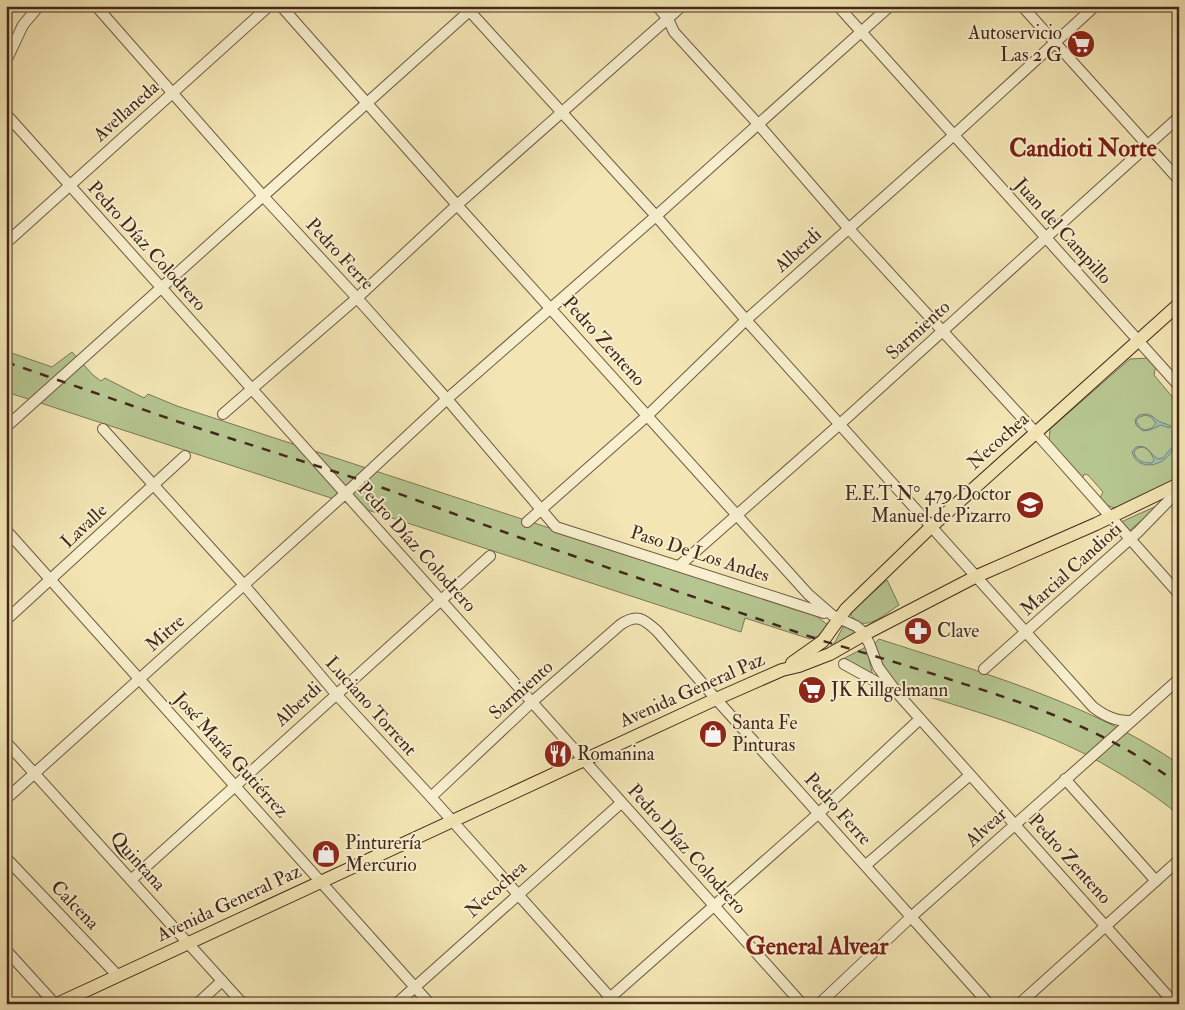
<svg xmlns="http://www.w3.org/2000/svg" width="1185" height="1010" viewBox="0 0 1185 1010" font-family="'IM FELL Double Pica',serif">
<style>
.green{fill:#b6c691;stroke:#7c7756}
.water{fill:#9cbeb3;stroke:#788276;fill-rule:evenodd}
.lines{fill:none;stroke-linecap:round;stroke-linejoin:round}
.minor-casing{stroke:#6f5841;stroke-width:12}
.major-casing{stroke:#43281b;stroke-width:14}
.minor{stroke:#f7efce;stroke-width:10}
.major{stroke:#f3e6b4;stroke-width:12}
.rail{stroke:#43281b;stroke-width:2.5;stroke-dasharray:9 9;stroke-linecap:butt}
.labels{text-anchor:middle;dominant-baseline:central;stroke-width:4;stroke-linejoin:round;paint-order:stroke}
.poi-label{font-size:19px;fill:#43281b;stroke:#f7efce;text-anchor:start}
.street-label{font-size:19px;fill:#43281b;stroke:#f7efce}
.district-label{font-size:24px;font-weight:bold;fill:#7a1f14;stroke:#f7efce}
</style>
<rect width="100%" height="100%" fill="#f3e6b4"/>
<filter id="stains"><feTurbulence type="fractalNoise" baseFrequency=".004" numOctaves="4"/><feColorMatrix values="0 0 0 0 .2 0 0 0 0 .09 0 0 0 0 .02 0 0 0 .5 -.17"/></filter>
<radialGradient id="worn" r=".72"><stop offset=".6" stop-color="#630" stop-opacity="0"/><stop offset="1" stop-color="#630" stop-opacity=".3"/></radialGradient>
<!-- green -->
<g class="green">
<path d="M 6,351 L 52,367 L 72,352 L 93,375 L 101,381 L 105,378 L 144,398 L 148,394 L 177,406 L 815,615 L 828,625 L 818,636 L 810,639 L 745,618 L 741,632 L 22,397 L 6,392 Z"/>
<path d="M 1150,358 L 1156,365 L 1154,375 L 1179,405 L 1179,482 L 1118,509 L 1103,504 L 1099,500 L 1103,492 L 1088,475 L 1084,474 L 1082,480 L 1049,442 L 1050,429 L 1130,359 Z"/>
<path d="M 1161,504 L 1129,531 L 1121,522 Z"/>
<path d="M 887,580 L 899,605 C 885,614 863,635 851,615 L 852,611 Z"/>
<path d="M 843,627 L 848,627 L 857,632 L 830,648 L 835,642 Z"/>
<path d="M 879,639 C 983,673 1088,702 1179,764 L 1179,815 C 1151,792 1120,773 1089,756 C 1029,725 962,708 898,687 C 886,673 880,660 875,643 Z"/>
<path d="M 866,647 L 873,676 L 841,660 Z"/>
</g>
<!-- water -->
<g class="water">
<path d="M 1147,414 L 1152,416 L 1158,421 L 1171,426 L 1170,428 L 1161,425 L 1150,430 L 1143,431 L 1136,425 L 1135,420 L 1139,415 ZM 1146,415 L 1151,417 L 1156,423 L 1152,428 L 1145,430 L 1140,428 L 1136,421 L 1139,417 Z"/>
<path d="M 1174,429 C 1184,460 1140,479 1132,452 L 1136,447 C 1149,444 1149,454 1158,459 L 1163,458 L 1173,446 L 1172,431 ZM 1143,447 C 1149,450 1152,454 1154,460 L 1152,463 C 1143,463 1136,461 1134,452 L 1137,448 Z"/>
</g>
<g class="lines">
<defs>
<g id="minor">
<path d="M 96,6 L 263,196 L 357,298 L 447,399 L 556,527 L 824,613"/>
<path d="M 281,6 L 457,205 L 808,594 L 832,615 L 856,626 L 862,631 L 869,643 L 878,667 L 898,694 L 1175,1004"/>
<path d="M 465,6 L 656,216 L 746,320 L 1093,707 C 1105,716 1115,721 1130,721"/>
<path d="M 657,6 L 668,19 L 674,32 L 758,124 L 849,229 L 1036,433 L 1179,594"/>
<path d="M 838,6 L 1179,386"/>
<path d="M 1022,6 L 1179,180"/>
<path d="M 6,61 L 23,25 L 39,6"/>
<path d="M 6,114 L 802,1004"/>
<path d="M 6,243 L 269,6"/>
<path d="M 223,414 L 357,298 L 457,205 L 682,6"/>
<path d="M 6,427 L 475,6"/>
<path d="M 103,429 L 244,585 L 336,694 L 431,797 L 616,1004"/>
<path d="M 527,522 L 647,416 L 746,320 L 954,135 L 1095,6"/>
<path d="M 6,530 L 430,1004"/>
<path d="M 679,566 L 840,424 L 1179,117"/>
<path d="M 6,620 L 185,456"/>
<path d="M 844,664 L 893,691"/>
<path d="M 984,669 L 1138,532 L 1179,490"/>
<path d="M 6,742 L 243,1004"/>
<path d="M 1065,779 L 1156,881"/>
<path d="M 431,797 L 532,702 L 620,625 C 637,613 644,619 657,631 L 716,699 L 989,1004"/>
<path d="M 6,799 L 346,493 L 447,399 L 656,216 L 890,6"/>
<path d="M 6,858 L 118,976"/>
<path d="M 866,865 L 970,775"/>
<path d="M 131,880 L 490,556"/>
<path d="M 6,950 L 55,1004"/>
<path d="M 197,1004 L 222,981"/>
<path d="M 396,1004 L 621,803"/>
<path d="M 603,1004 L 819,813 L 920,719"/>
<path d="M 819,1004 L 911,917 L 1179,679"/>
<path d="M 1019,1004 L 1179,860"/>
</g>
<g id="major">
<path d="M 792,663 L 823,641 L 846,609 L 932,526 L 1179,304"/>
<path d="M 57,1004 L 716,699 L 782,670 L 799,666 L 830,654 L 865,634 L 977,576 L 1096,524 L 1179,484"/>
</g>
</defs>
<!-- minor casing -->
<use href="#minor" class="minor-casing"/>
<!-- major casing -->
<use href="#major" class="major-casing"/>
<!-- minor -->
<use href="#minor" class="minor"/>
<!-- major -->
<use href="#major" class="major"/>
<!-- rail -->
<path class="rail" d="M 6,362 L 179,422 L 361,480 L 518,537 L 823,641 C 869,654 915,668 961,683 C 1040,708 1113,733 1179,785"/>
</g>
<!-- icons -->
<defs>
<symbol id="supermarket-disc" viewBox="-11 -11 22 22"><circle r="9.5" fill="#8f2418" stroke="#f7efce"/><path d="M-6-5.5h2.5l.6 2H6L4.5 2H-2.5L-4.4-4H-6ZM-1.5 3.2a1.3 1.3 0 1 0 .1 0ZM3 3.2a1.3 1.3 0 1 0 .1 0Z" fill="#fff"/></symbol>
<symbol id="school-disc" viewBox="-11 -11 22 22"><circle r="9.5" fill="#8f2418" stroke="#f7efce"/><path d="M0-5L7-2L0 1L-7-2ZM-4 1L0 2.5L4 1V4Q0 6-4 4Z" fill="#fff"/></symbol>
<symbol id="pharmacy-disc" viewBox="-11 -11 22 22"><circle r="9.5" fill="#8f2418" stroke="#f7efce"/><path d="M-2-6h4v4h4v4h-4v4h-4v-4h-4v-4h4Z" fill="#fff"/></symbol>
<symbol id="shop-disc" viewBox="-11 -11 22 22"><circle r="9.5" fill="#8f2418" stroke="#f7efce"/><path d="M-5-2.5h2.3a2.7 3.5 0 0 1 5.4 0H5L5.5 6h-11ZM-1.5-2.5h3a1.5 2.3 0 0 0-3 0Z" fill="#fff"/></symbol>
<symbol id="restaurant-disc" viewBox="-11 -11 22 22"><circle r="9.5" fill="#8f2418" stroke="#f7efce"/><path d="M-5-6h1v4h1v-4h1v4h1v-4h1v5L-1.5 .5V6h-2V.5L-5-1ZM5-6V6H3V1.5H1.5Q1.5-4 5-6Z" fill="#fff"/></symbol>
</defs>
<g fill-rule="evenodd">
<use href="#supermarket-disc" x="1065" y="28" width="32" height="32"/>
<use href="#school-disc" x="1014" y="489" width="32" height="32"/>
<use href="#pharmacy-disc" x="902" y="615" width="32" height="32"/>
<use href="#supermarket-disc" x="796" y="674" width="32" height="32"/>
<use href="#shop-disc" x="697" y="718" width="32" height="32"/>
<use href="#restaurant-disc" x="542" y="738" width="32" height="32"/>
<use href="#shop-disc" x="310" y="838" width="32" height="32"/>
</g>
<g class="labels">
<!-- poi labels -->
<g class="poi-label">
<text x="1062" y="33" text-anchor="end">Autoservicio<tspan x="1062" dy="22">Las 2 G</tspan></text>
<text x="1011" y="494" text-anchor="end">E.E.T N° 479 Doctor<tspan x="1011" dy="22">Manuel de Pizarro</tspan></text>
<text x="937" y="631">Clave</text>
<text x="831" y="690">JK Killgelmann</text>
<text x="732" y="723">Santa Fe<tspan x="732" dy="22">Pinturas</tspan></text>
<text x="577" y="754">Romanina</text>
<text x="345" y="843">Pinturería<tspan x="345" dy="22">Mercurio</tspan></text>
</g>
<!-- street labels -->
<g class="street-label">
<text transform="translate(126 111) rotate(-42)">Avellaneda</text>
<text transform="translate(1063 231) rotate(48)">Juan del Campillo</text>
<text transform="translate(147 246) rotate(48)">Pedro Díaz Colodrero</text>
<text transform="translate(798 250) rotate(-42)">Alberdi</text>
<text transform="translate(340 254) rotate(47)">Pedro Ferre</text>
<text transform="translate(918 330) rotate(-42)">Sarmiento</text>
<text transform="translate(604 341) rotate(48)">Pedro Zenteno</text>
<text transform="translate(998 441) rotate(-42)">Necochea</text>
<text transform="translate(84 526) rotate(-43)">Lavalle</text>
<text transform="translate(417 547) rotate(48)">Pedro Díaz Colodrero</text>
<text transform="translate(700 554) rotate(18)">Paso De Los Andes</text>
<text transform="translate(1071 569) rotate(-42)">Marcial Candioti</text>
<text transform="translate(165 633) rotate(-42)">Mitre</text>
<text transform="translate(521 690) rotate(-42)">Sarmiento</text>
<text transform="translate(692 690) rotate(-24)">Avenida General Paz</text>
<text transform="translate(298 704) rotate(-42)">Alberdi</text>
<text transform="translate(371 706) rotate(48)">Luciano Torrent</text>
<text transform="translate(231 755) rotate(48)">José María Gutiérrez</text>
<text transform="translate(838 809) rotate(48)">Pedro Ferre</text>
<text transform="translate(986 827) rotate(-42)">Alvear</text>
<text transform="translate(687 849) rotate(48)">Pedro Díaz Colodrero</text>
<text transform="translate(1070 859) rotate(48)">Pedro Zenteno</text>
<text transform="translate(138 861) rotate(48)">Quintana</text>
<text transform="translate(496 889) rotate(-42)">Necochea</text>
<text transform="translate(229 903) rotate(-25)">Avenida General Paz</text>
<text transform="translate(75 905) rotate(46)">Calcena</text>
</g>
<!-- district labels -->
<g class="district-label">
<text x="1083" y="148">Candioti Norte</text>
<text x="817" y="946">General Alvear</text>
</g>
</g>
<!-- margin -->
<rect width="1185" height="1010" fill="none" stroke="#f3e6b4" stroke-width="25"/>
<rect x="8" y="8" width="1170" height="995" fill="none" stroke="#43281b" stroke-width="2.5"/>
<rect x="12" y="12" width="1160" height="985" fill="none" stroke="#43281b"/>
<rect width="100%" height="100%" filter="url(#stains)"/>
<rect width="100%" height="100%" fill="url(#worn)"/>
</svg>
